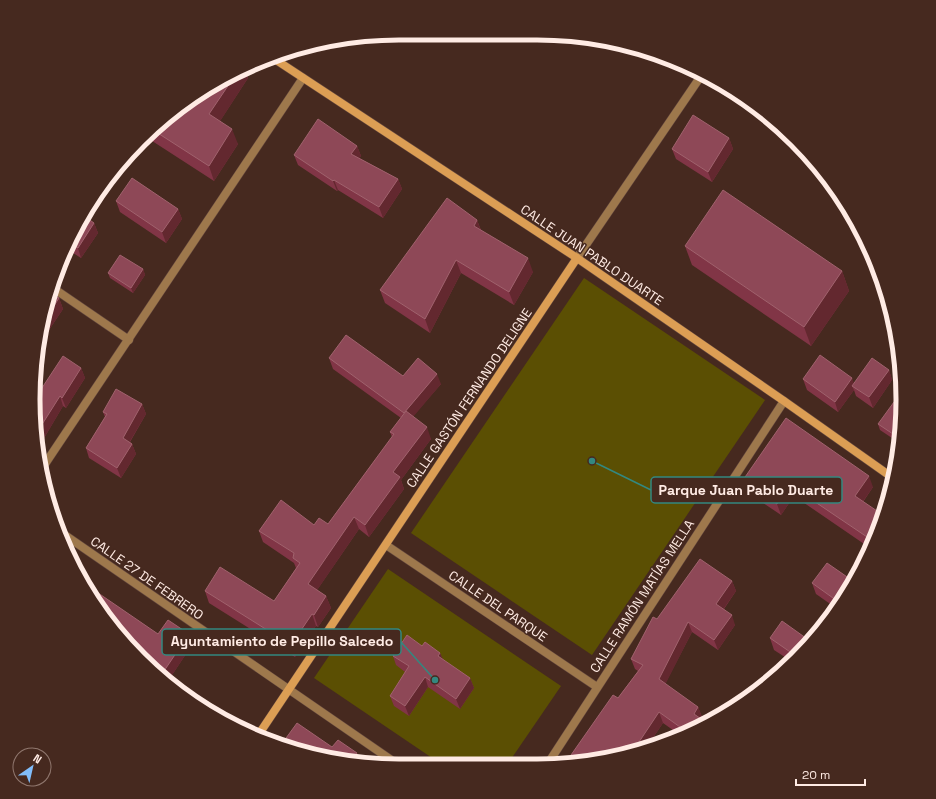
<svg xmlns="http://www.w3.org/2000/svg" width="936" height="799" viewBox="0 0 936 799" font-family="'Space Grotesk',sans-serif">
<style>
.green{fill:#5b4f03}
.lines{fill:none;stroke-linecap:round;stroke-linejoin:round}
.street-casing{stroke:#64483f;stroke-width:9}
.secondary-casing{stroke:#64483f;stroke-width:9}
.street{stroke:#9e784c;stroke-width:8}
.secondary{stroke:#dc9e54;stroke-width:8}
.wall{fill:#813546}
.shaded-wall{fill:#63282f}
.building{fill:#8e4857;stroke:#a0626d}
.labels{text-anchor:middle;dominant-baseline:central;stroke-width:3;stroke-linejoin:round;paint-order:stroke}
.street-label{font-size:13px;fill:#ffebe4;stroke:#46291f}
.rim{fill:none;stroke:#ffebe4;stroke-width:5}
.leader{fill:none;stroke:#338880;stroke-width:1.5}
.callout-dot{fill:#338880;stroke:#46291f;stroke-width:1.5}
.callout{fill:#46291f;stroke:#338880;stroke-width:1.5}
.callout-label{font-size:14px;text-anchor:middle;font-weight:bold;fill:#ffebe4}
</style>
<rect width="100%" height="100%" fill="#46291f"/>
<!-- green -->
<g class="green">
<path d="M 584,278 L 765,400 L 592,655 L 411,533 Z"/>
<path d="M 388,569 L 561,686 L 507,765 L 444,766 L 314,678 Z"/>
</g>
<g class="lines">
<defs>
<g id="street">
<path d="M 577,258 L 703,73"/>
<path d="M 53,288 L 129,340"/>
<path d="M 41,470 L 303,78"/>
<path d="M 59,531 L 400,766"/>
<path d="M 386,545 L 597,687"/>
<path d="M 547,765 L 784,401"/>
</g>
<g id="secondary">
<path d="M 273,58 L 577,258 L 784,401 L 893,478"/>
<path d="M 257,737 L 577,258"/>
</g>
</defs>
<!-- street casing -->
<use href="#street" class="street-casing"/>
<!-- secondary casing -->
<use href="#secondary" class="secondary-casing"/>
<!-- street -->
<use href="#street" class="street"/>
<!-- secondary -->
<use href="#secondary" class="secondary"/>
</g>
<!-- wall -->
<g class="wall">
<path d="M 244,68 L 248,78 L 220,121 L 238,144 L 214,181 L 146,137 L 158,124 L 237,71 Z"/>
<path d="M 729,138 L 733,149 L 712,182 L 676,159 L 672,149 Z"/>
<path d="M 357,146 L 361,156 L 359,158 L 398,179 L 402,189 L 383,218 L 338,190 L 337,191 L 298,165 L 294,155 Z"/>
<path d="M 116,201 L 178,209 L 182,219 L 166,243 L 120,212 Z"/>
<path d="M 84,216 L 94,223 L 98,233 L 81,258 L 67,249 Z"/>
<path d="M 477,220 L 481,230 L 533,272 L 514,305 L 461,273 L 430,333 L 385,303 L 380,290 Z"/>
<path d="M 685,246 L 842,271 L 849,291 L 811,346 L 692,265 Z"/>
<path d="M 143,269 L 145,275 L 133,293 L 110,278 L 108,273 Z"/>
<path d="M 52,294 L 59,298 L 63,309 L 49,330 L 43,327 Z"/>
<path d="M 329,358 L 403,376 L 441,384 L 413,416 L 431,439 L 401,480 L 404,489 L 369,537 L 359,529 L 317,590 L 326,596 L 331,608 L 318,627 L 316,626 L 295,657 L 209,603 L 205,591 L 274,601 L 296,568 L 294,563 L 263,542 L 259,531 L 328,524 L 392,437 L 390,432 L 401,418 L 333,369 Z"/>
<path d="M 81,368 L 85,378 L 66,408 L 63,406 L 37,450 L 36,447 L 36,397 Z"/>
<path d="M 889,370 L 892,380 L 873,408 L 856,396 L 854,390 L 838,412 L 807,390 L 803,379 L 854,383 Z"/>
<path d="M 142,404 L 146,414 L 130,442 L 132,444 L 136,454 L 121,478 L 89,458 L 86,448 L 105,417 L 103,412 Z"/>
<path d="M 902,407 L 895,440 L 880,430 L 878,424 Z"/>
<path d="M 743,480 L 873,487 L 863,502 L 883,515 L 870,548 L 794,496 L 781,515 L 747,492 Z"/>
<path d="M 732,581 L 736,591 L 724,609 L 735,625 L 718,650 L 692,632 L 665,684 L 698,707 L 702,717 L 701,719 L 707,723 L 680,735 L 663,723 L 646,748 L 564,765 L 618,698 L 638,671 L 635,669 L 631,659 L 657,619 Z"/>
<path d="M 853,581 L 836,608 L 816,594 L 812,583 Z"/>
<path d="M 95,603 L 158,634 L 189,634 L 192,645 L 168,681 L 140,658 Z"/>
<path d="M 770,638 L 810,641 L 791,661 L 774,650 Z"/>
<path d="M 422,646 L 440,653 L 443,660 L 470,678 L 474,688 L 460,709 L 428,687 L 409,716 L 394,706 L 390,696 L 405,672 L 396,665 L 393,656 Z"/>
</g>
<!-- shaded-wall -->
<g class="shaded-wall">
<path d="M 244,68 L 248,78 L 215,129 L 209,114 L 238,71 Z"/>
<path d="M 232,129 L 238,144 L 214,181 L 209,166 Z"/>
<path d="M 729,138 L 733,149 L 712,182 L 708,172 Z"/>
<path d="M 357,146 L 361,156 L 355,164 L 351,154 Z"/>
<path d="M 398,179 L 402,189 L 383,218 L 379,207 Z"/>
<path d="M 334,180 L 338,190 L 337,191 L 333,181 Z"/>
<path d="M 178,209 L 182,219 L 166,243 L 162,232 Z"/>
<path d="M 477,220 L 482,234 L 474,226 Z"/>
<path d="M 94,223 L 98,233 L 81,258 L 78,248 Z"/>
<path d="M 528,258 L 533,272 L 514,305 L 509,292 Z"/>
<path d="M 456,260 L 461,273 L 430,333 L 425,319 Z"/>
<path d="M 143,269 L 145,275 L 133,293 L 131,288 Z"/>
<path d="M 842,271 L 849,291 L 811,346 L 804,327 Z"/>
<path d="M 59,298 L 63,309 L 49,330 L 45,320 Z"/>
<path d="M 81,368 L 85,378 L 66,408 L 62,398 Z"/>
<path d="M 889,370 L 892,380 L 873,408 L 869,397 Z"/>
<path d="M 437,374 L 441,384 L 408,423 L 404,413 Z"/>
<path d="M 852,378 L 856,388 L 852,386 L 854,390 L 838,412 L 835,402 Z"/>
<path d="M 60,396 L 63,406 L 37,450 L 36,434 Z"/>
<path d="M 142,404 L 146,414 L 126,448 L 123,438 Z"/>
<path d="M 902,421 L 901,430 L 895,440 L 893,434 Z"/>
<path d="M 427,427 L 431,439 L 401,480 L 404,489 L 369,537 L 365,525 L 393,472 Z"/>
<path d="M 132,444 L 136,454 L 121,478 L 117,468 Z"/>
<path d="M 869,476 L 873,487 L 859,507 L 855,496 Z"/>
<path d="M 790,485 L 794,496 L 781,515 L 777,504 Z"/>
<path d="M 354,517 L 359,529 L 313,596 L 308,584 Z"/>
<path d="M 732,581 L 736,591 L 720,614 L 716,604 Z"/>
<path d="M 326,596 L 331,608 L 318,627 L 314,615 Z"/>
<path d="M 312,614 L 316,626 L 295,657 L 291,645 Z"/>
<path d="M 732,615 L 735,625 L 718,650 L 714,640 Z"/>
<path d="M 688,622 L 692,632 L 663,689 L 659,679 Z"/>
<path d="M 189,634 L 192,645 L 168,681 L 164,671 Z"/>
<path d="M 440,653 L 444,662 L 438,656 Z"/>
<path d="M 425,677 L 428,687 L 409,716 L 405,706 Z"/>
<path d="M 470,678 L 474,688 L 460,709 L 456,699 Z"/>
<path d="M 698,707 L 702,717 L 697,724 L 694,714 Z"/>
<path d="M 659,712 L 663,723 L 646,748 L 633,751 Z"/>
<path d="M 626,745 L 628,752 L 620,753 Z"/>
<path d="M 357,753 L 360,762 L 351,761 Z"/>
</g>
<!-- building -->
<g class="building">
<path d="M 238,71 L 209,114 L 232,129 L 209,166 L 153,130 L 158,124 Z"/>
<path d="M 693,115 L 729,138 L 708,172 L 672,149 Z"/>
<path d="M 318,119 L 357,146 L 351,154 L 398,179 L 379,207 L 334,180 L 333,181 L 294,155 Z"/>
<path d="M 132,178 L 178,209 L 162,232 L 116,201 Z"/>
<path d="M 723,190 L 842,271 L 804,327 L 685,246 Z"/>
<path d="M 447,198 L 477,220 L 474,226 L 528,258 L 509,292 L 456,260 L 425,319 L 380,290 Z"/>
<path d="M 84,216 L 94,223 L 78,248 L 70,243 Z"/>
<path d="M 120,255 L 143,269 L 131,288 L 108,273 Z"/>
<path d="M 52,294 L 59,298 L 45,320 Z"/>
<path d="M 346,335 L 403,376 L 418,358 L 437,374 L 404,413 L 329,358 Z"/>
<path d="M 820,355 L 852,378 L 835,402 L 803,379 Z"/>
<path d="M 63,356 L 81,368 L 62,398 L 60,396 L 36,434 L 36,397 Z"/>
<path d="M 872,358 L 889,370 L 869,397 L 852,386 Z"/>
<path d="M 116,389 L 142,404 L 123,438 L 132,444 L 117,468 L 86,448 L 107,414 L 103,412 Z"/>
<path d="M 894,402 L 902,407 L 902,421 L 893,434 L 878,424 Z"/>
<path d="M 406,411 L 427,427 L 393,472 L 400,477 L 365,525 L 354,517 L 308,584 L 326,596 L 314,615 L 312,614 L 291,645 L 205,591 L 220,567 L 274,601 L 300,563 L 293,558 L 294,553 L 259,531 L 281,500 L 314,525 L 319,518 L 328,524 L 394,434 L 390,432 Z"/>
<path d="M 786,418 L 869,476 L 855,496 L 883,515 L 873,541 L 790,485 L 777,504 L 743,480 Z"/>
<path d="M 700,559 L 732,581 L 716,604 L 732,615 L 714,640 L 688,622 L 659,679 L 698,707 L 694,714 L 707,723 L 687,732 L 659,712 L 633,751 L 626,745 L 620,753 L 564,765 L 613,695 L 618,698 L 643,665 L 631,659 L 653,617 L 657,619 Z"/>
<path d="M 827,563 L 853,581 L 840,603 L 812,583 Z"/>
<path d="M 85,584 L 158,634 L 168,620 L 189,634 L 164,671 L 134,651 L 95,603 Z"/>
<path d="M 782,621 L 810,641 L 796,656 L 770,638 Z"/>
<path d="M 407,635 L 422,646 L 425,642 L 440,653 L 438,656 L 470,678 L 456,699 L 425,677 L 405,706 L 390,696 L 409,666 L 393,656 Z"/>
<path d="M 297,723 L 332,747 L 338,740 L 357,753 L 351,761 L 328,759 L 281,745 Z"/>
</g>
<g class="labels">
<!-- street labels -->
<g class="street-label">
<text transform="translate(592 255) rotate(34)">CALLE JUAN PABLO DUARTE</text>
<text transform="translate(469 398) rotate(-56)">CALLE GASTÓN FERNANDO DELIGNE</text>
<text transform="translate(147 578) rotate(35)">CALLE 27 DE FEBRERO</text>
<text transform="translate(642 596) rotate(-57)">CALLE RAMÓN MATÍAS MELLA</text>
<text transform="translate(498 606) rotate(34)">CALLE DEL PARQUE</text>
</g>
</g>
<!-- crop -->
<path d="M0 0H936V799H0ZM399 40H537A359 359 0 0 1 896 399V400A359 359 0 0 1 537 759H399A359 359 0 0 1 40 400V399A359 359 0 0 1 399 40Z" fill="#46291f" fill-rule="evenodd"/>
<path class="rim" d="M399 40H537A359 359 0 0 1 896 399V400A359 359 0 0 1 537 759H399A359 359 0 0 1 40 400V399A359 359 0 0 1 399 40Z"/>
<!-- callouts -->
<path class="leader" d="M592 461L651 490M435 680L401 642"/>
<g class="callout-dot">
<circle cx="592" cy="461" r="4"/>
<circle cx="435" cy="680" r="4"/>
</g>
<g class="callout">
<rect x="651" y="477" width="191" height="26" rx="4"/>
<rect x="162" y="629" width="239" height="26" rx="4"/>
</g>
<g class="callout-label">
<text x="746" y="495">Parque Juan Pablo Duarte</text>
<text x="282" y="646">Ayuntamiento de Pepillo Salcedo</text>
</g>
<!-- north arrow -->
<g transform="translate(32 767) rotate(34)"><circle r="19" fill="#46291f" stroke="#90776e"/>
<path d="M0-3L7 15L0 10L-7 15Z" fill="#81bdfa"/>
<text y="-6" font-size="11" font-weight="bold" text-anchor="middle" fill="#ffebe4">N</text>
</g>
<!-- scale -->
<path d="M796 779v6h69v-6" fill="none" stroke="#ffebe4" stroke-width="2"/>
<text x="802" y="779" font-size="12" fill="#ffebe4" stroke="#46291f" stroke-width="3" paint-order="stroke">20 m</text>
</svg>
